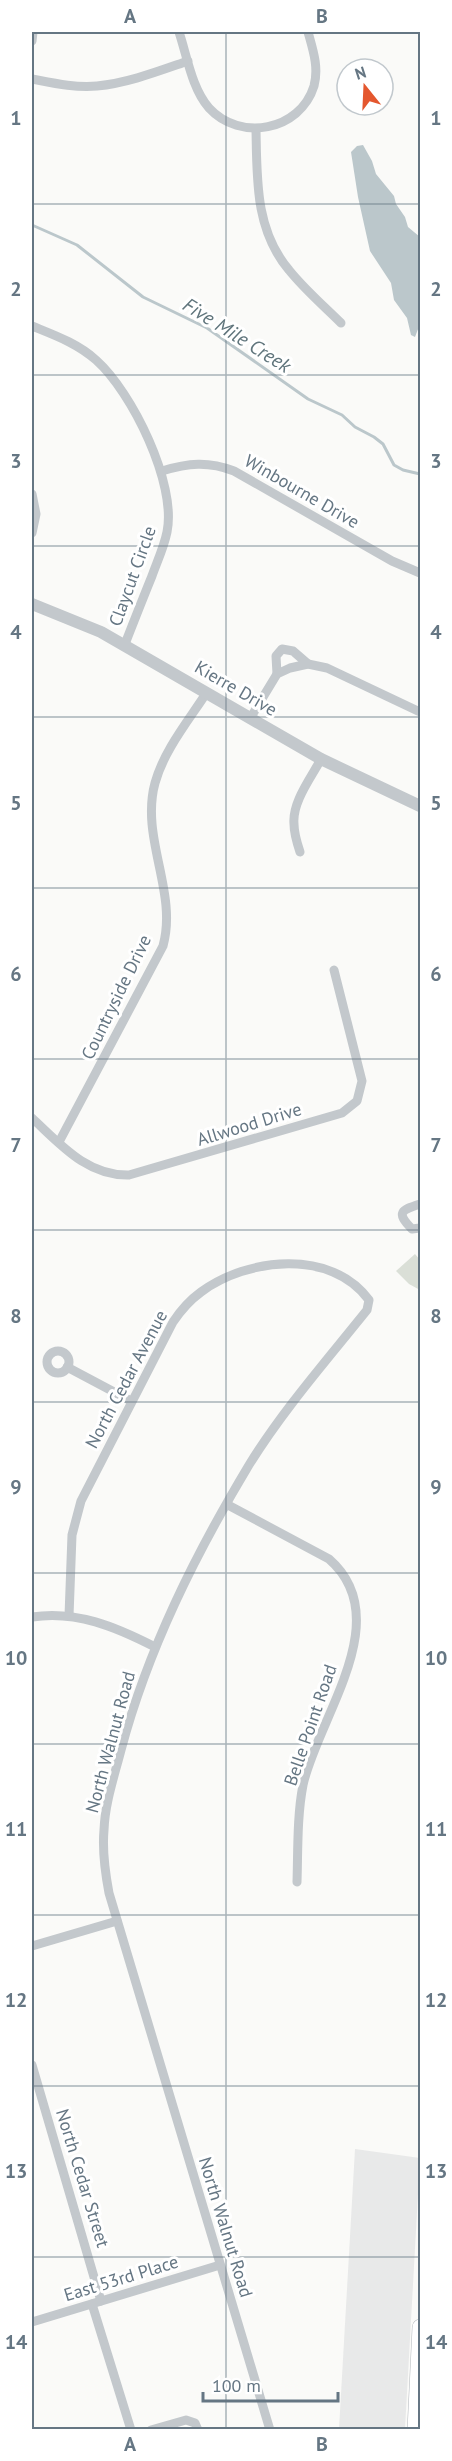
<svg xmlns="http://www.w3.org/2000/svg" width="452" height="2461" viewBox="0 0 452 2461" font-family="'PT Sans',sans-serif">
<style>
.built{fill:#e8e9e9}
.green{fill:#dadfd7}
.water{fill:#bbc7cb}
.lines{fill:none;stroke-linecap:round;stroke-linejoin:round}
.stream{stroke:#bbc7cb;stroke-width:3}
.primary-casing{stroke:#b5babe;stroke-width:16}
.minor{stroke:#c3c8cc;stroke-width:9}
.tertiary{stroke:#c3c8cc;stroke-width:12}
.primary{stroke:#fff;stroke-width:15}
.grid{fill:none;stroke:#657683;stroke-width:1.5;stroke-opacity:0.55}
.labels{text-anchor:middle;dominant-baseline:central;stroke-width:6;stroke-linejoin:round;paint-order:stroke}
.street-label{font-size:18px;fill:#657683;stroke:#fff}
.water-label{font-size:20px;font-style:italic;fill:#60757c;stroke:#fff}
.neatline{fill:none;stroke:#657683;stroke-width:2}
.grid-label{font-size:20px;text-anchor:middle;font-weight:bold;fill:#657683}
</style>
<rect width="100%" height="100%" fill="#fafaf8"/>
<!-- built -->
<path class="built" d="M 355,2149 L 420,2158 L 405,2429 L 339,2429 Z"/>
<!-- green -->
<path class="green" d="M 415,1254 L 420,1260 L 420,1290 L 409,1284 L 396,1271 Z"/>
<!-- water -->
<path class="water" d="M 363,145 L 372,161 L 376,174 L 394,196 L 396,204 L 405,217 L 408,227 L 420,237 L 420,324 L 415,337 L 411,335 L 407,318 L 394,300 L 391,283 L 370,251 L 358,197 L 351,152 L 357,146 Z"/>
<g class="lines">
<!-- stream -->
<path class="stream" d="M 32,225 L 77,245 L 143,297 L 207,328 L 308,399 L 342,415 L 355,427 L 374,437 L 383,444 L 394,465 L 403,470 L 420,474"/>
<defs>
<path id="primary" d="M 415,2430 L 420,2327"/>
</defs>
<!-- primary casing -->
<use href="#primary" class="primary-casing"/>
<!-- minor -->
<g class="minor">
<path d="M 179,32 C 187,56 192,89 209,108 C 240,142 300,131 314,86 C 319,67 313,50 308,32"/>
<path d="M 32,41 L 33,32"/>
<path d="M 32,79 C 53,83 75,88 97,86 C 128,83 159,71 188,61"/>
<path d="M 256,129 C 257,179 255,230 289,270 C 305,290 324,306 341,323"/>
<path d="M 32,326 C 54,335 77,343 96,360 C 132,392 177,484 167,532 C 164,547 157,562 152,576 C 143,598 134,621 125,644"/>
<path d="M 162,471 C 188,463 208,461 234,471 L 392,561 L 420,573"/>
<path d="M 32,494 L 36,514 L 32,533"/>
<path d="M 277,674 L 276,656 L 282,649 L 293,651 L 308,664"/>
<path d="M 251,717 L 277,674 L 290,668 L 308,664 L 327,668 L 420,712"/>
<path d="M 300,852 C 297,843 294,834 294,824 C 292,802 311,778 321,759"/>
<path d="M 32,1118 C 60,1144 87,1176 129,1175 L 342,1113 L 357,1101 L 362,1081 L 334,970"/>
<path d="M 59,1142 L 163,946 C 178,892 140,838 155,783 C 164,750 189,720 207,692"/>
<path d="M 420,1204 C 402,1210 395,1212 412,1229 L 420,1228"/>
<circle cx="58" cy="1362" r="11"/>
<path d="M 67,1367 L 131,1401"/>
<path d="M 228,1505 L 329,1559 C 398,1619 317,1719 303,1785 C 297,1816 298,1850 297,1882"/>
<path d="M 69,1616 L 72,1535 L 81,1501 L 173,1322 C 181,1310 190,1300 201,1292 C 247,1258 331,1248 369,1300 L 367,1310 C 327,1360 283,1410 249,1465 C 195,1555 148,1649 121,1750 C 114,1777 105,1803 104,1830 C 102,1852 105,1872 109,1893 L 270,2430"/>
<path d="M 32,1617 C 76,1610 116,1627 155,1647"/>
<path d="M 32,1946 L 117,1921"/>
<path d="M 32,2065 L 101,2301"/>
<path d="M 92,2304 L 131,2430"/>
<path d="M 32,2322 L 220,2265"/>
<path d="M 151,2430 L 186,2420 L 195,2423 L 198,2430"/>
</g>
<!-- tertiary -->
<path class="tertiary" d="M 32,604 L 101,632 L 321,759 L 420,806"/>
<!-- primary -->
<use href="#primary" class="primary"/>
</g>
<!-- grid -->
<path class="grid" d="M 226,32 L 226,2430M 32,204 L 420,204M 32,375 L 420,375M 32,546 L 420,546M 32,717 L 420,717M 32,888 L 420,888M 32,1059 L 420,1059M 32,1230 L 420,1230M 32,1402 L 420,1402M 32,1573 L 420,1573M 32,1744 L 420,1744M 32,1915 L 420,1915M 32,2086 L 420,2086M 32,2257 L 420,2257"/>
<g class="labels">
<!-- street labels -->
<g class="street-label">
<text transform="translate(302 491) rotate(30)">Winbourne Drive</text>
<text transform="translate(132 576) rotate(-70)">Claycut Circle</text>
<text transform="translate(236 688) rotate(30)">Kierre Drive</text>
<text transform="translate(116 997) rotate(-64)">Countryside Drive</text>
<text transform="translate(249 1124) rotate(-17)">Allwood Drive</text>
<text transform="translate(126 1379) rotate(-62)">North Cedar Avenue</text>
<text transform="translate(310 1725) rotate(-71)">Belle Point Road</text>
<text transform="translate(110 1742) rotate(-75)">North Walnut Road</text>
<text transform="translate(83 2178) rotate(73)">North Cedar Street</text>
<text transform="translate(226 2227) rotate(73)">North Walnut Road</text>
<text transform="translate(121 2278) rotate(-17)">East 53rd Place</text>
</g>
<!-- water labels -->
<g class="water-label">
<text transform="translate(237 335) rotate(32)">Five Mile Creek</text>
</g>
</g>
<!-- border -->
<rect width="452" height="2461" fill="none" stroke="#ffffff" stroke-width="66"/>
<!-- north arrow -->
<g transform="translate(365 87) rotate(342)"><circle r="28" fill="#ffffff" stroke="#c1c8cd" stroke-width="1.5"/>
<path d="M0-4.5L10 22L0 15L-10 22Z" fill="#e4572e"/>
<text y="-9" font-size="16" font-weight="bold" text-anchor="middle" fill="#657683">N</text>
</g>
<!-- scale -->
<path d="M203 2392v9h135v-9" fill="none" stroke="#657683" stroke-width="3"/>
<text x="212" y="2392" font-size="18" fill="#657683" stroke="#ffffff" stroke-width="4.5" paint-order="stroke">100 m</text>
<rect x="33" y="33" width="386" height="2395" class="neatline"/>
<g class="grid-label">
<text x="130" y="23">A</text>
<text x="322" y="23">B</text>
<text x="16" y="125">1</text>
<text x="436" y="125">1</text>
<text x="16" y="296">2</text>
<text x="436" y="296">2</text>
<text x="16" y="468">3</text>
<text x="436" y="468">3</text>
<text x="16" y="639">4</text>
<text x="436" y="639">4</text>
<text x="16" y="810">5</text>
<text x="436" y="810">5</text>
<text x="16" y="981">6</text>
<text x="436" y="981">6</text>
<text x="16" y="1152">7</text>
<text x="436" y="1152">7</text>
<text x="16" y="1323">8</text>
<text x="436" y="1323">8</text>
<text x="16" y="1494">9</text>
<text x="436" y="1494">9</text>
<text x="16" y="1665">10</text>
<text x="436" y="1665">10</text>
<text x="16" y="1836">11</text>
<text x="436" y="1836">11</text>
<text x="16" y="2007">12</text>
<text x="436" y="2007">12</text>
<text x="16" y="2178">13</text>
<text x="436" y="2178">13</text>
<text x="16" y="2349">14</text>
<text x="436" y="2349">14</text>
<text x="130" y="2451">A</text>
<text x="322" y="2451">B</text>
</g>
</svg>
